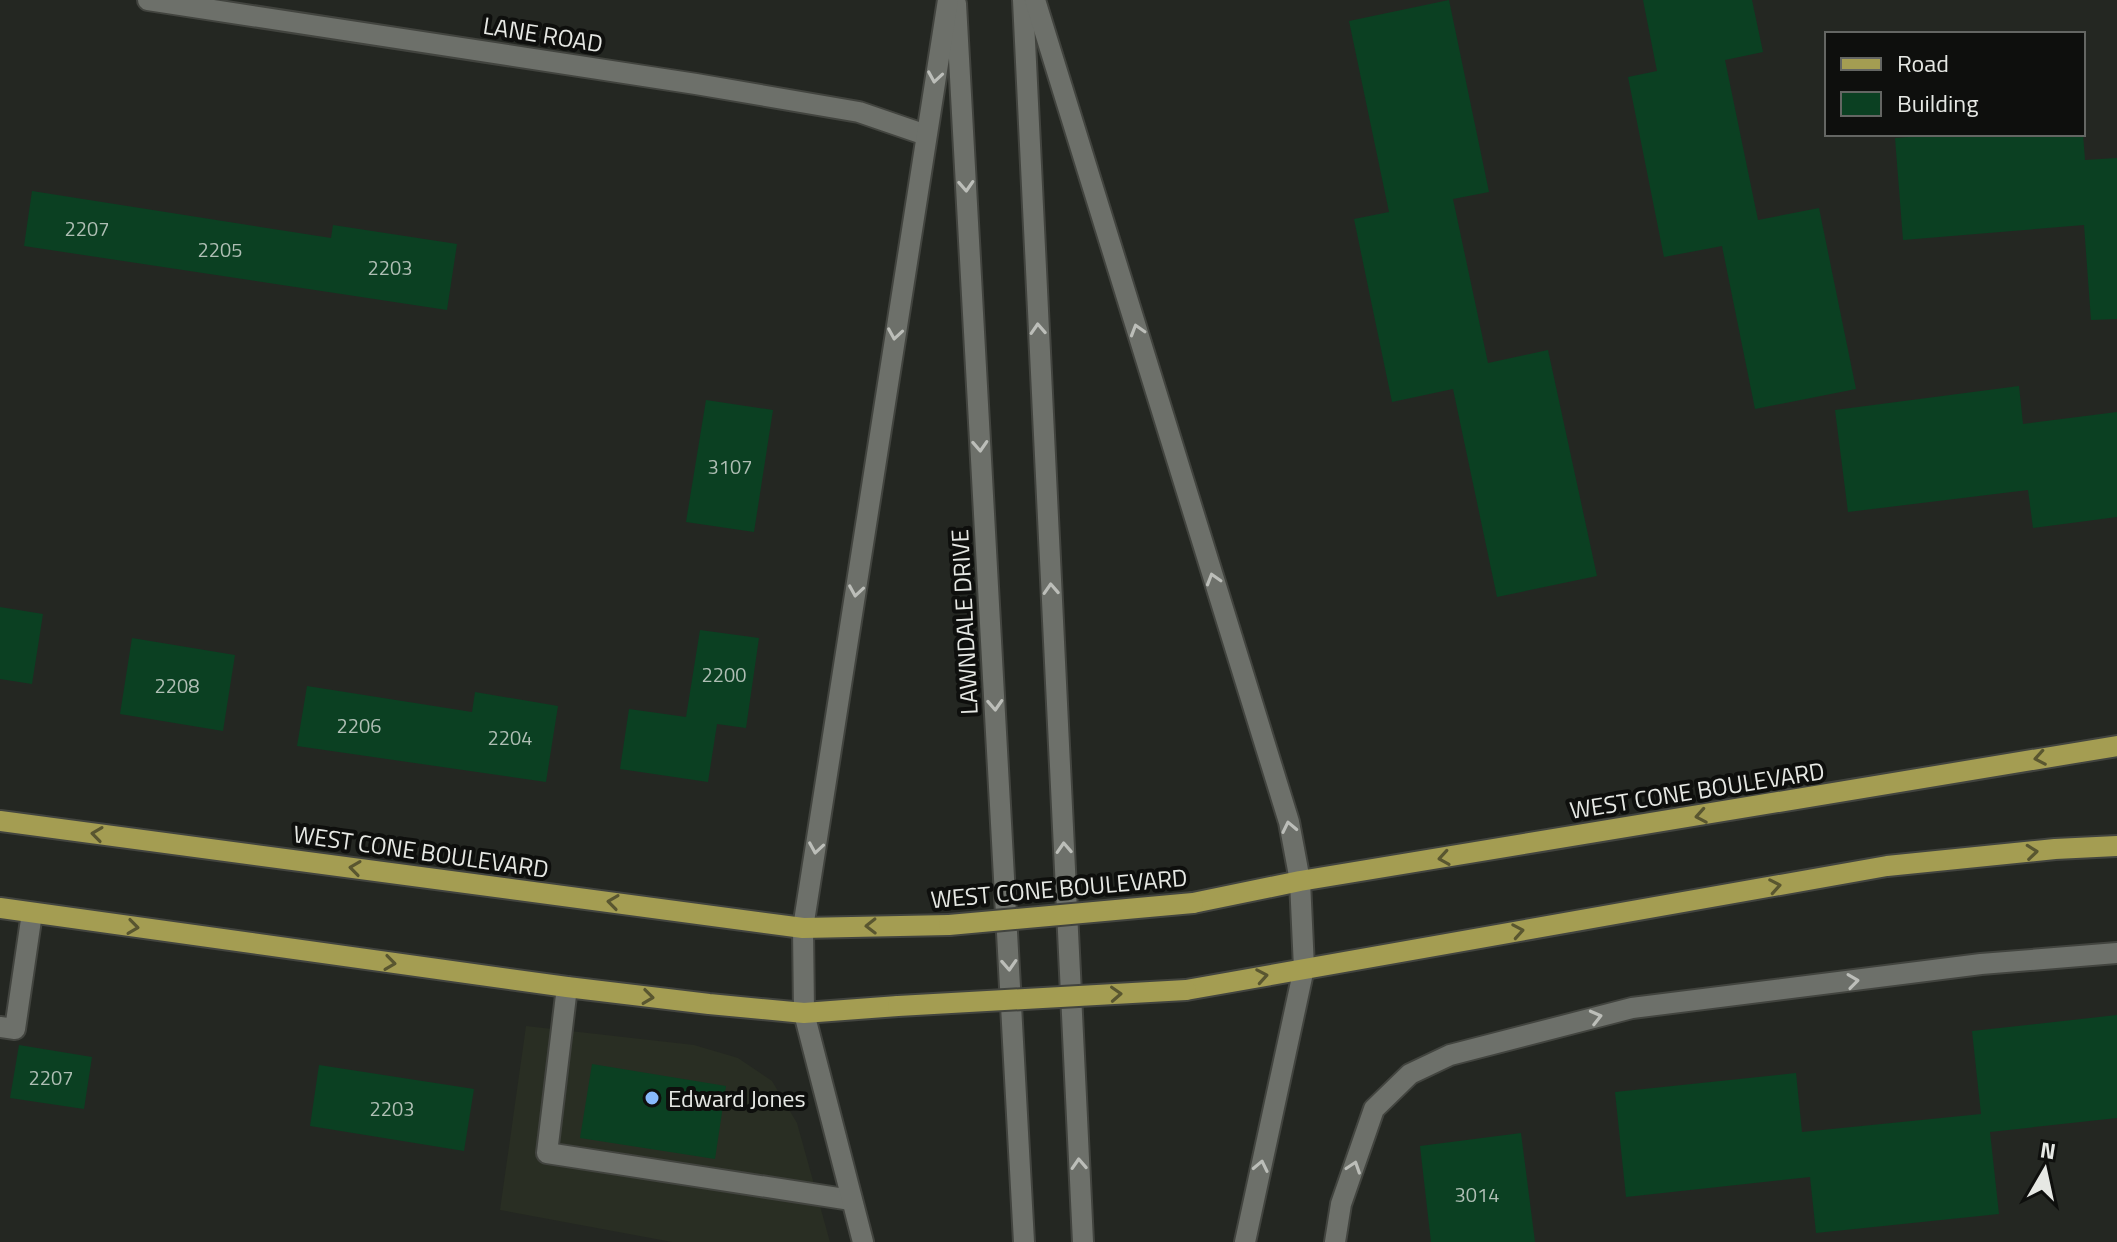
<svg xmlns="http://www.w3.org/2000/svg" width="2117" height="1242" viewBox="0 0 2117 1242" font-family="'Titillium Web',sans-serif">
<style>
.built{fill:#292e23}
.building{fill:#0b4022}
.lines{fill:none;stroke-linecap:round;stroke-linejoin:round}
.service-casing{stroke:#42443f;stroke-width:24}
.minor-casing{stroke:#42443f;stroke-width:24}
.secondary-casing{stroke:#42443f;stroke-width:24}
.primary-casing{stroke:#42443f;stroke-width:24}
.service{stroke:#6d706a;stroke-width:20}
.minor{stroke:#6d706a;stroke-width:20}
.secondary{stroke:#6d706a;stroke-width:20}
.primary{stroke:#a49d52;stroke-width:20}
.primary-bridge-casing{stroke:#42443f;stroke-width:24;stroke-linecap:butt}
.primary-bridge{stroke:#a49d52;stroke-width:20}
.oneway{stroke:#bcbeb9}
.oneway2{stroke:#595630}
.poi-dot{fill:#88bafc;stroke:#0e0f0d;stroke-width:3}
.labels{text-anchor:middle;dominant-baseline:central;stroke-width:8;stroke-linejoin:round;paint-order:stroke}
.number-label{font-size:20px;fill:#afbeb4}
.street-label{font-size:24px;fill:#e6e8e4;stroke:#0e0f0d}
.poi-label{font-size:24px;fill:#e6e8e4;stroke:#0e0f0d;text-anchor:start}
</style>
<rect width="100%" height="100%" fill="#242722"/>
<!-- built -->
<path class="built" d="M 526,1026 L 694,1045 L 738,1058 L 772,1081 L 797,1123 L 830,1242 L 672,1242 L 500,1210 Z"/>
<!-- building -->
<g class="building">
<path d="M 1449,0 L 1489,192 L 1453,199 L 1488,363 L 1548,350 L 1597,576 L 1497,597 L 1453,389 L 1392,402 L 1354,219 L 1389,212 L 1349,21 Z"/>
<path d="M 1643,0 L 1752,0 L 1763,52 L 1725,60 L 1758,220 L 1819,208 L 1856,389 L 1755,409 L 1722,246 L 1664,257 L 1628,77 L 1657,71 Z"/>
<path d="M 1946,134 L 2083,134 L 2085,160 L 2117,158 L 2117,319 L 2091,320 L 2084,225 L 1903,240 L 1895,138 Z"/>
<path d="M 32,191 L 331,238 L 333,225 L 457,244 L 447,310 L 24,246 Z"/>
<path d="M 2019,386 L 2023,424 L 2117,412 L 2117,517 L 2033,528 L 2028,490 L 1848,512 L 1835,410 Z"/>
<path d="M 706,400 L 773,410 L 754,532 L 686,522 Z"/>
<path d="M 0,607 L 43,614 L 32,684 L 0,679 Z"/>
<path d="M 700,630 L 759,638 L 746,728 L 717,724 L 708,782 L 620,769 L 629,709 L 686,717 Z"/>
<path d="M 132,638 L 235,655 L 223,731 L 120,714 Z"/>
<path d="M 307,686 L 472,712 L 475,692 L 558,706 L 546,782 L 297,746 Z"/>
<path d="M 2117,1015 L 2117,1118 L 1990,1132 L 1999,1214 L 1816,1233 L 1810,1177 L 1626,1197 L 1615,1092 L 1796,1073 L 1802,1132 L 1981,1114 L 1972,1031 Z"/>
<path d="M 19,1045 L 92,1057 L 84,1109 L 10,1098 Z"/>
<path d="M 592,1064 L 726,1086 L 715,1159 L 580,1138 Z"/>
<path d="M 319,1065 L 474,1089 L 464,1151 L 310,1126 Z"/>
<path d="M 1521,1133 L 1535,1242 L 1431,1242 L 1420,1146 Z"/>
</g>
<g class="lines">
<defs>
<g id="service">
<path d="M 567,987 L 547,1153 L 851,1200"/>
<path d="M 0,1027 L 15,1029 L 32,913"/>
<path d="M 1335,1242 L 1341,1204 L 1374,1109 L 1410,1074 L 1450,1055 L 1632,1008 L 1981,964 L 2117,953"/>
</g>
<path id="minor" d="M 148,0 L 696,84 L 859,112 L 926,135"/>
<g id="secondary">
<path d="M 1023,0 L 1083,1242"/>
<path d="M 1035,0 L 1289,822 L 1300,881 L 1304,968 L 1245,1242"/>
<path d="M 956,4 L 1024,1242"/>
<path d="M 863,1242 L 804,1013 L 803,928 L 948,0"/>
</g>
<g id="primary">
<path d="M 0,821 L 803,928 L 949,925"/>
<path d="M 1193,903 L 1300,881 L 2117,746"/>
<path d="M 0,908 L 567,987 L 709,1004 L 804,1013 L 898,1006"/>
<path d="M 1186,990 L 1887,866 L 2055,849 L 2117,846"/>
</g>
</defs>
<!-- service casing -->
<use href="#service" class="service-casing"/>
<!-- minor casing -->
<use href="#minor" class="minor-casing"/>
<!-- secondary casing -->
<use href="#secondary" class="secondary-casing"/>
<!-- primary casing -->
<use href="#primary" class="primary-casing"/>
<!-- service -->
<use href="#service" class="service"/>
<!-- minor -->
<use href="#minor" class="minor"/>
<!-- secondary -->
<use href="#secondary" class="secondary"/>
<!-- primary -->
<use href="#primary" class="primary"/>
<defs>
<g id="primary-bridge">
<path d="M 949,925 L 1193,903"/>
<path d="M 898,1006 L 1186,990"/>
</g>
</defs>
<!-- primary-bridge casing -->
<use href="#primary-bridge" class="primary-bridge-casing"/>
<!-- primary-bridge -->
<use href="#primary-bridge" class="primary-bridge"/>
</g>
<!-- one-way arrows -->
<defs><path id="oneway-chevron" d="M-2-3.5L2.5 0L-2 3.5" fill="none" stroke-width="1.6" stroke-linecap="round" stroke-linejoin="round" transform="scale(2)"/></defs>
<g class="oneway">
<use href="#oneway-chevron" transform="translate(935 77) rotate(99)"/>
<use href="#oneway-chevron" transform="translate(966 186) rotate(87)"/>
<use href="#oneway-chevron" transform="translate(1038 329) rotate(-93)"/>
<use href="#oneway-chevron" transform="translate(1137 330) rotate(-107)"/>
<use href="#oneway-chevron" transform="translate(895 334) rotate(99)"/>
<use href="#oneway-chevron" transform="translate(980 446) rotate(87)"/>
<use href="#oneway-chevron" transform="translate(1213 579) rotate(-107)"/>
<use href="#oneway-chevron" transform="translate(1051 589) rotate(-93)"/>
<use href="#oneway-chevron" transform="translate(856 591) rotate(99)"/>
<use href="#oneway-chevron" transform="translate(995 705) rotate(87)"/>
<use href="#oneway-chevron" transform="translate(1289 827) rotate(-102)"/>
<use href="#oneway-chevron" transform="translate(816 848) rotate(99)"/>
<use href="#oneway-chevron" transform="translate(1064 848) rotate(-93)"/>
<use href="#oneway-chevron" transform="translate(1009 965) rotate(87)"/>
<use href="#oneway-chevron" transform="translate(1853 981) rotate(-8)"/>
<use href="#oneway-chevron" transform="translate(1596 1017) rotate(-14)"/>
<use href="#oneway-chevron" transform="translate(1079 1164) rotate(-93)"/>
<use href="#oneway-chevron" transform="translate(1261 1166) rotate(-78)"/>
<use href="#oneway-chevron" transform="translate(1354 1167) rotate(-71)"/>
</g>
<g class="oneway2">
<use href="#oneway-chevron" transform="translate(2040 758) rotate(170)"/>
<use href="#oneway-chevron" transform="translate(1701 816) rotate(170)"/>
<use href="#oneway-chevron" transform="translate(97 834) rotate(-172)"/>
<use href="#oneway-chevron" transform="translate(2032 852) rotate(-6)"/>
<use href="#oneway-chevron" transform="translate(1444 858) rotate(171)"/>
<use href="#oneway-chevron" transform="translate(355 868) rotate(-172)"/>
<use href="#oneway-chevron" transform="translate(1775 886) rotate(-10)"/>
<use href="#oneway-chevron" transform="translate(613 902) rotate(-172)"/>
<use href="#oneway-chevron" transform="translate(871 926) rotate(179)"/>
<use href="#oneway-chevron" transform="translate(133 927) rotate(8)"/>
<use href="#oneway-chevron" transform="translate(1518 931) rotate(-10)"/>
<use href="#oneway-chevron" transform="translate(390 963) rotate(8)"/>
<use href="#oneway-chevron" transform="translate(1262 976) rotate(-10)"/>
<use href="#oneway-chevron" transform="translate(1116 994) rotate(-3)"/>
<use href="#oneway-chevron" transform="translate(648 997) rotate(7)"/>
</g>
<!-- markers -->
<circle class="poi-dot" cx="652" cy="1098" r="8"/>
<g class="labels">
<!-- number labels -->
<g class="number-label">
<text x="87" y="228">2207</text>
<text x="220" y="249">2205</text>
<text x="390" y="267">2203</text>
<text x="730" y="466">3107</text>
<text x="724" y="674">2200</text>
<text x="177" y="685">2208</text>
<text x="359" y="725">2206</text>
<text x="510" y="737">2204</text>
<text x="51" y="1077">2207</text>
<text x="392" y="1108">2203</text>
<text x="1477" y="1194">3014</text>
</g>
<!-- street labels -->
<g class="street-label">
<text transform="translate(543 34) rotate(9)">LANE ROAD</text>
<text transform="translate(964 622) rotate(-93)">LAWNDALE DRIVE</text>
<text transform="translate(1697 790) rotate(-9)">WEST CONE BOULEVARD</text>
<text transform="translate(421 851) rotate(8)">WEST CONE BOULEVARD</text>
<text transform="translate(1059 888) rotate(-5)">WEST CONE BOULEVARD</text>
</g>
<!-- poi labels -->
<g class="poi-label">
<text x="668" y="1098">Edward Jones</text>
</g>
</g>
<!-- legend -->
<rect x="1825" y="32" width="260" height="104" fill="#0e0f0d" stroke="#646663" stroke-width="2"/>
<rect x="1841" y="58" width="40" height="12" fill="#a49d52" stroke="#646663" stroke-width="2"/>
<text x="1897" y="72" font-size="24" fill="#e6e8e4">Road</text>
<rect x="1841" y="92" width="40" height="24" fill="#0b4022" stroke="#646663" stroke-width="2"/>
<text x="1897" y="112" font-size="24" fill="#e6e8e4">Building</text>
<!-- north arrow -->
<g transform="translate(2045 1170) rotate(9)" stroke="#0e0f0d" stroke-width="6" paint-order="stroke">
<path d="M0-6L14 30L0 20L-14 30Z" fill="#e6e8e4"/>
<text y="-12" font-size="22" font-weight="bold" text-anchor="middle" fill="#e6e8e4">N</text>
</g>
</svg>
